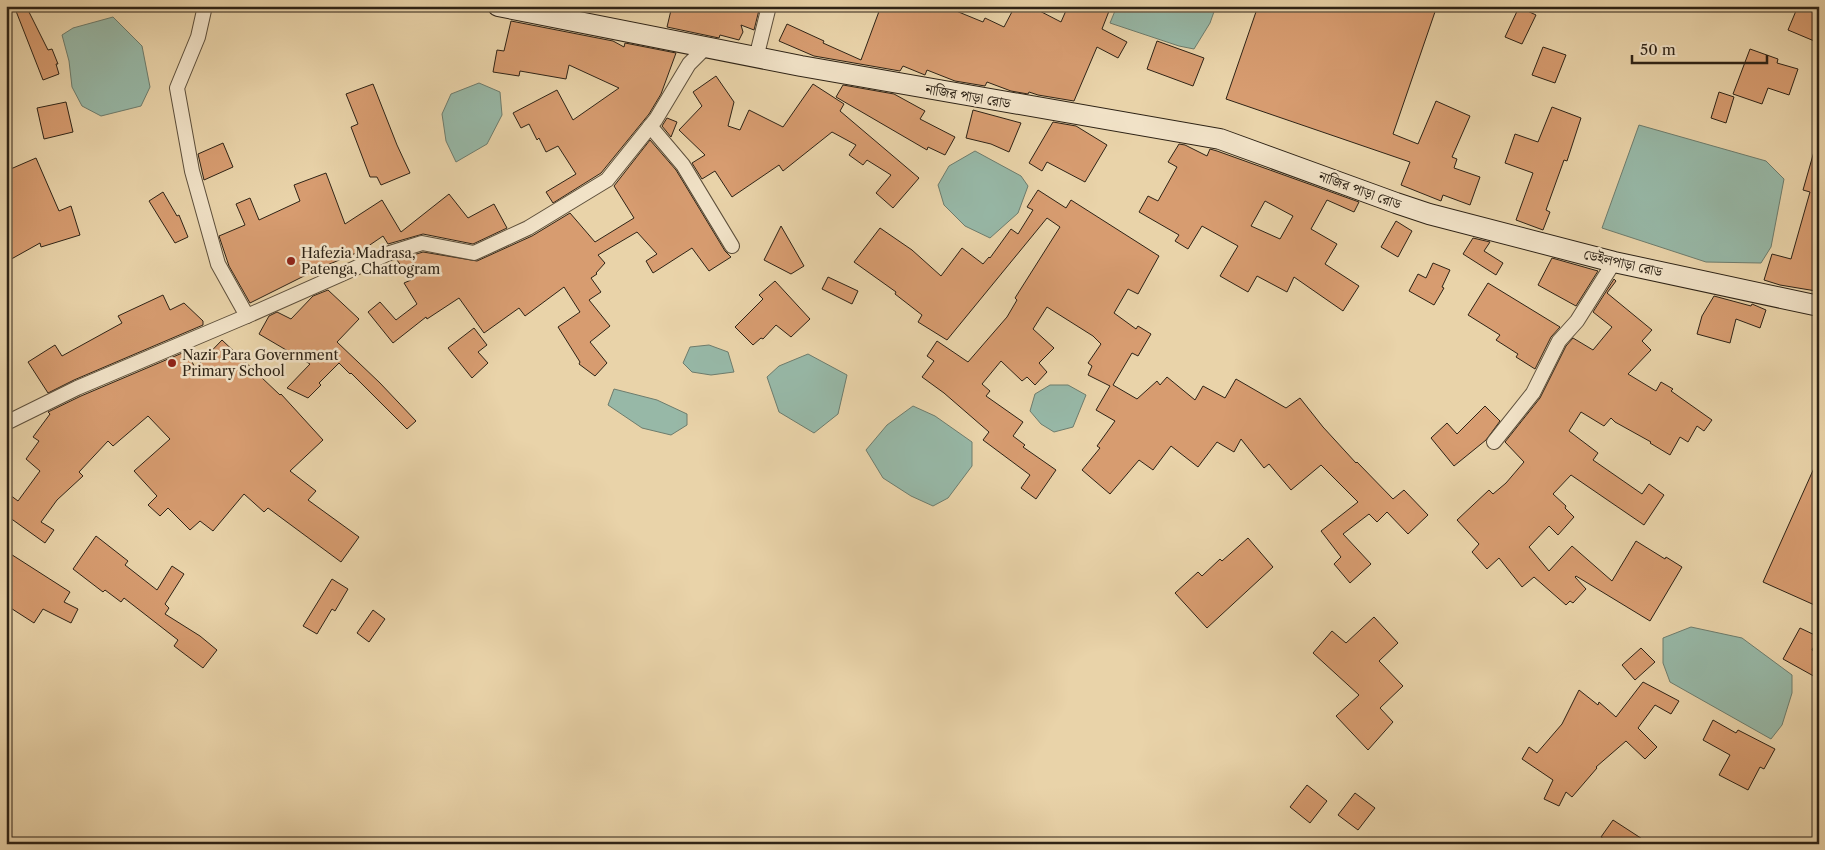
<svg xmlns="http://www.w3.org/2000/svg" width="1825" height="850" viewBox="0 0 1825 850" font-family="'Libre Caslon Text','Noto Serif Bengali',serif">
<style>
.water{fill:#97b8a7;stroke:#6d7c6d}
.building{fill:#d79c70;stroke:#2e2316;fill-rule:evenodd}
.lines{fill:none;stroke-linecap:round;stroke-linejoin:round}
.street-casing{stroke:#5d4f3b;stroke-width:16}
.secondary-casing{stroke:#2e2316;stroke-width:22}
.street{stroke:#f1e2c7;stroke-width:14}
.secondary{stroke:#f1e2c7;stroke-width:20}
.poi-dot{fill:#8f2418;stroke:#f1e2c7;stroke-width:2}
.labels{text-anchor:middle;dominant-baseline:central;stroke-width:5;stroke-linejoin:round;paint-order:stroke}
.street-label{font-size:14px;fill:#2e2316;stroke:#f1e2c7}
.poi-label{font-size:14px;fill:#2e2316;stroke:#f1e2c7;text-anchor:start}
</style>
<rect width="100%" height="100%" fill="#e9d3a9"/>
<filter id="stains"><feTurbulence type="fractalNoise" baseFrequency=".004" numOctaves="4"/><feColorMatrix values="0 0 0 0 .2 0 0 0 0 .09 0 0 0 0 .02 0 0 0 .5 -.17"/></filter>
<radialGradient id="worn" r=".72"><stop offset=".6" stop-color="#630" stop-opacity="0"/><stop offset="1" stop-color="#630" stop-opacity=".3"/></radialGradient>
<!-- water -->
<g class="water">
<path d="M 1117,6 L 1216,6 L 1210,23 L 1194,49 L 1179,46 L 1110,23 Z"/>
<path d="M 113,17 L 142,46 L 150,87 L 141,106 L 101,116 L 82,106 L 72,87 L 69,61 L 62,35 L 73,28 Z"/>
<path d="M 479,83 L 500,92 L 502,115 L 487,144 L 456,162 L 446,141 L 442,114 L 451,94 Z"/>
<path d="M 1639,125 L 1766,161 L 1784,179 L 1771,247 L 1761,263 L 1706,262 L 1602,228 Z"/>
<path d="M 975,151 L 1021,176 L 1028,186 L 1018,213 L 990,238 L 965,226 L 944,205 L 938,185 L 949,166 Z"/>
<path d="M 709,345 L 728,352 L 734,372 L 711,375 L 692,372 L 683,363 L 690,347 Z"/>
<path d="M 808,354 L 847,375 L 838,414 L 814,433 L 779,412 L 767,377 L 779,366 Z"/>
<path d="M 1050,385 L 1068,385 L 1086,395 L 1073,427 L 1054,432 L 1041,424 L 1030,411 L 1035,394 Z"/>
<path d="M 614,389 L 657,400 L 687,414 L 687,425 L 671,435 L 642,428 L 608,405 Z"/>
<path d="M 913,406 L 935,416 L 972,442 L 972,466 L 948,498 L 933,506 L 911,496 L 883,478 L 866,450 L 887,425 Z"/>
<path d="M 1691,627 L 1742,638 L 1792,675 L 1792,693 L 1782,725 L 1771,739 L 1670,682 L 1663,663 L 1663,638 Z"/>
</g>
<!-- building -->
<g class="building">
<path d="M 14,6 L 26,6 L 48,50 L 52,49 L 58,64 L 56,64 L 59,74 L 43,80 Z"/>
<path d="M 672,6 L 760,6 L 754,30 L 741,25 L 743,32 L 739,40 L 720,35 L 719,38 L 667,27 Z"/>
<path d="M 881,6 L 944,6 L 983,22 L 985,18 L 1004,27 L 1015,6 L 1030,6 L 1061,22 L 1068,6 L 1111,6 L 1102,29 L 1127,42 L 1118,58 L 1097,47 L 1074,101 L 1038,95 L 1029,92 L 1028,94 L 1011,91 L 987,82 L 985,86 L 955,81 L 927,70 L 925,75 L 903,66 L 900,71 L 814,56 L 779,41 L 787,24 L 824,41 L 823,43 L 861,60 Z"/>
<path d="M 1258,6 L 1437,6 L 1393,134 L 1418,144 L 1436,101 L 1470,116 L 1452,157 L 1457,159 L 1454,168 L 1480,177 L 1470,205 L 1443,195 L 1441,201 L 1401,185 L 1410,162 L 1226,99 Z"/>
<path d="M 1798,6 L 1819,6 L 1819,43 L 1788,30 Z"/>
<path d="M 1519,7 L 1536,15 L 1522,44 L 1505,37 Z"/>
<path d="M 511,21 L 613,41 L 624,47 L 625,43 L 676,53 L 661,94 L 649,114 L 601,173 L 553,203 L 546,192 L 576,174 L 558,146 L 546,152 L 539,138 L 537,140 L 529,124 L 521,128 L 513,113 L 557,90 L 573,120 L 619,88 L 569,65 L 566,79 L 520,71 L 519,76 L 493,72 L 497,50 L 504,51 Z"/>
<path d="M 1157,41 L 1204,58 L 1193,86 L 1147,69 Z"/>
<path d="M 1543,47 L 1566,55 L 1555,83 L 1532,75 Z"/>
<path d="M 1750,49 L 1778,59 L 1777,63 L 1798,69 L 1789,95 L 1768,88 L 1762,104 L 1733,94 Z"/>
<path d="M 716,76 L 734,102 L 728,126 L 740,130 L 749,110 L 783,127 L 813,84 L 844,104 L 840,111 L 919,178 L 893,208 L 876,193 L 891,175 L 867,160 L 863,165 L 849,155 L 856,145 L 832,132 L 783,171 L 779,165 L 732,197 L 715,171 L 702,179 L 692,163 L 705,155 L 679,130 L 702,106 L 693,92 Z"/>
<path d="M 373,84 L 397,145 L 410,173 L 381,185 L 377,177 L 370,177 L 351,127 L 358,124 L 346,94 Z"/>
<path d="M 843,85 L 894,94 L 925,111 L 920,119 L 955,137 L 945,155 L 928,147 L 927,150 L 836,97 Z"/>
<path d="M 1719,92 L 1734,97 L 1726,123 L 1711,118 Z"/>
<path d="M 66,102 L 73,132 L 44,139 L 37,108 Z"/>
<path d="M 1552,107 L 1581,118 L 1567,161 L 1564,160 L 1546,210 L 1550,212 L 1543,230 L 1516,220 L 1533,173 L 1505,163 L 1515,134 L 1538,142 Z"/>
<path d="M 973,110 L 1021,123 L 1009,152 L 991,144 L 966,138 Z"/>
<path d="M 667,118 L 677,122 L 671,137 L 662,126 Z"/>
<path d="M 1053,122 L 1076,126 L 1107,145 L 1085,182 L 1047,162 L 1042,171 L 1029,163 Z"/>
<path d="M 650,140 L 676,170 L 725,251 L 731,257 L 709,271 L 692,248 L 653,273 L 646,261 L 657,254 L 637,232 L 598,255 L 605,263 L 596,273 L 597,274 L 591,278 L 601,292 L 589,300 L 610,326 L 590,342 L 607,363 L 595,376 L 579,364 L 580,362 L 558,327 L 580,312 L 564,287 L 525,316 L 519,308 L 484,333 L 459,298 L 427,319 L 426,317 L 393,343 L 368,312 L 380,302 L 396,320 L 417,304 L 404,283 L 411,280 L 397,260 L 423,252 L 477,261 L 532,236 L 570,213 L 595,242 L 634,218 L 614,186 Z"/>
<path d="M 223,143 L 233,167 L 204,180 L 198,154 Z"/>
<path d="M 1179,144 L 1185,145 L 1207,156 L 1210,149 L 1217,151 L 1359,202 L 1354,212 L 1327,200 L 1311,229 L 1337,244 L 1325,264 L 1359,286 L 1343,311 L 1294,277 L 1287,292 L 1257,276 L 1248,292 L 1220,276 L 1238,246 L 1202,226 L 1188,249 L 1175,241 L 1179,235 L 1139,212 L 1148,196 L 1158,201 L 1177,167 L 1168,162 ZM 1265,201 L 1293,216 L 1280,239 L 1251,226 Z"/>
<path d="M 1815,148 L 1819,149 L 1819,282 L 1816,291 L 1780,285 L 1764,280 L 1772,254 L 1791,259 L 1810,192 L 1803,190 Z"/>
<path d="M 36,158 L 59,211 L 71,206 L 80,235 L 41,247 L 40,243 L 6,262 L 6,171 Z"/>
<path d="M 326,173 L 345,224 L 382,200 L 401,232 L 449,194 L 468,218 L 494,204 L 507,228 L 473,244 L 423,234 L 388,244 L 383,236 L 361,251 L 320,268 L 250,303 L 229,266 L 219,236 L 245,225 L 236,204 L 250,198 L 259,220 L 300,201 L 294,185 Z"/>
<path d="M 1038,190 L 1066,208 L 1071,200 L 1159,256 L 1138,294 L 1128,289 L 1114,313 L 1136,329 L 1138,326 L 1151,334 L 1138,356 L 1132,353 L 1113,385 L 1137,399 L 1157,381 L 1160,385 L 1167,377 L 1195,400 L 1203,386 L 1225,398 L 1236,379 L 1286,408 L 1300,398 L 1323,427 L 1356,463 L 1357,462 L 1393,499 L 1404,490 L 1428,515 L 1408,534 L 1387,512 L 1377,522 L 1369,514 L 1343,534 L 1371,564 L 1350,583 L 1334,564 L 1341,557 L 1321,531 L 1358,502 L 1321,465 L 1291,490 L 1269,464 L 1264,468 L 1241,439 L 1234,452 L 1217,442 L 1198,467 L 1171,446 L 1153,470 L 1139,460 L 1110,494 L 1082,470 L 1100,448 L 1097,446 L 1115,421 L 1096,410 L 1110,386 L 1088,375 L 1092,366 L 1088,363 L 1101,344 L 1093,336 L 1047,307 L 1033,329 L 1054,348 L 1039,363 L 1047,372 L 1035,385 L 1027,377 L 1022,381 L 1001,361 L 982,384 L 990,391 L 986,396 L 1023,422 L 1013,436 L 1025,445 L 1023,447 L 1056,470 L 1036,499 L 1021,488 L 1030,475 L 983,440 L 989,432 L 944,393 L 922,377 L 934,361 L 927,356 L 937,341 L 968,362 L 1007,317 L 1017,300 L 1015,298 L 1060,227 L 1047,218 L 947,340 L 918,322 L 922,315 L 895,294 L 896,292 L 854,262 L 880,228 L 912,250 L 941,276 L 962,248 L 983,264 L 989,257 L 990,258 L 1011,229 L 1018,234 L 1033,210 L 1027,207 Z"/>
<path d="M 163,192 L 177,216 L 179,215 L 188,237 L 175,243 L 149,201 Z"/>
<path d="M 1396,221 L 1412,231 L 1398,257 L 1381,247 Z"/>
<path d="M 781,226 L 804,266 L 791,274 L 764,260 Z"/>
<path d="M 1473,238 L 1490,242 L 1484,251 L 1503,263 L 1496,275 L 1463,254 Z"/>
<path d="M 1552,258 L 1598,271 L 1576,306 L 1538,285 Z"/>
<path d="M 1433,263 L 1450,270 L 1442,287 L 1444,288 L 1434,305 L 1409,291 L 1418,274 L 1426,278 Z"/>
<path d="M 828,277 L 858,291 L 852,304 L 822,289 Z"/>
<path d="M 1614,279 L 1616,281 L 1607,293 L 1652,330 L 1642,341 L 1651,350 L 1628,374 L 1656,391 L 1661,382 L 1673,389 L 1671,391 L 1712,420 L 1704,431 L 1697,426 L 1688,442 L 1680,437 L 1670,455 L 1650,443 L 1651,442 L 1615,422 L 1611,418 L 1604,426 L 1581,412 L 1569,431 L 1598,453 L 1593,460 L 1642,494 L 1649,484 L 1664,495 L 1644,525 L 1571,475 L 1553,494 L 1566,506 L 1565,508 L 1574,517 L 1558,535 L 1549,526 L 1529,547 L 1549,571 L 1572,546 L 1612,581 L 1636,541 L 1665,559 L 1666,557 L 1682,567 L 1650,621 L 1576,576 L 1575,577 L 1586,589 L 1573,603 L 1570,601 L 1566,605 L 1534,577 L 1522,587 L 1499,558 L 1487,569 L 1472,552 L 1479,544 L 1457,520 L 1489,490 L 1493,494 L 1506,483 L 1524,462 L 1505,442 L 1540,398 L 1566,346 L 1573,338 L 1593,350 L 1612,327 L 1593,312 Z"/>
<path d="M 775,281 L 810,319 L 791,337 L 776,325 L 763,339 L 761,338 L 753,345 L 735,327 L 763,299 L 759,295 Z"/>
<path d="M 1488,283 L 1560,327 L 1551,337 L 1535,369 L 1516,357 L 1518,354 L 1496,340 L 1500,335 L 1468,315 Z"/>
<path d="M 328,290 L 359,319 L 337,342 L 380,383 L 416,421 L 407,429 L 351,373 L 350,374 L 339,363 L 319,383 L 321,385 L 308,398 L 287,388 L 310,364 L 259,334 L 269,316 L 277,312 L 291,319 L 313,296 Z"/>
<path d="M 163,295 L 170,310 L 184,303 L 203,321 L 203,325 L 74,380 L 48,393 L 28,362 L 55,345 L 62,356 L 122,323 L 118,316 Z"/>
<path d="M 1714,296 L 1751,306 L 1752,304 L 1766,310 L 1760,328 L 1736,319 L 1730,343 L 1697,334 L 1702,316 Z"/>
<path d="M 474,328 L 487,345 L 478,352 L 488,363 L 472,378 L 448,348 Z"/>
<path d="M 222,340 L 280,395 L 281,394 L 323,440 L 290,471 L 316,491 L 308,500 L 359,537 L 341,562 L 268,508 L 264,512 L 244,494 L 213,531 L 200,521 L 190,530 L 168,508 L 160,516 L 148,505 L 157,496 L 134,471 L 170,439 L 148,416 L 113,446 L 108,441 L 79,472 L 83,476 L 57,500 L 41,522 L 54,530 L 45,543 L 6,515 L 6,492 L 18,501 L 40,471 L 26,459 L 39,441 L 33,437 L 50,414 L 48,412 L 81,396 L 187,351 L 195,368 Z"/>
<path d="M 1485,406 L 1500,421 L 1486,440 L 1454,466 L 1431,438 L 1447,423 L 1457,434 Z"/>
<path d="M 1819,457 L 1819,607 L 1763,582 Z"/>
<path d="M 96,536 L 128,561 L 125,565 L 157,590 L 172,566 L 184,574 L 165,604 L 169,608 L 165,614 L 200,636 L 217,650 L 203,668 L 174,646 L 178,640 L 124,598 L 121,602 L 105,590 L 103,592 L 73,569 Z"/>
<path d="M 1248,538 L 1273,567 L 1207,628 L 1175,593 L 1198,572 L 1202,576 L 1220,559 L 1222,561 Z"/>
<path d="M 6,551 L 70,592 L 64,602 L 78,609 L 71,623 L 43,609 L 34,623 L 6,605 Z"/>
<path d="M 332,579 L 348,589 L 335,611 L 332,609 L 317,634 L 303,626 Z"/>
<path d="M 373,610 L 385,619 L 369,642 L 357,633 Z"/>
<path d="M 1374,617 L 1398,643 L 1379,661 L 1403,686 L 1380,708 L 1393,722 L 1368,750 L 1336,716 L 1359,695 L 1313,653 L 1332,631 L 1346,643 Z"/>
<path d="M 1800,628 L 1819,637 L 1812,650 L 1819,653 L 1819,679 L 1783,659 Z"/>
<path d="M 1641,648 L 1655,662 L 1635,680 L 1622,665 Z"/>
<path d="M 1643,682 L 1679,701 L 1671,714 L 1655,705 L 1638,728 L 1657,747 L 1645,759 L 1626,741 L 1596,767 L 1597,768 L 1572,797 L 1566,792 L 1559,806 L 1544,799 L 1553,780 L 1522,759 L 1529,747 L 1537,753 L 1562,724 L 1579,690 L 1598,705 L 1599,702 L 1616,717 Z"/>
<path d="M 1713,720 L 1736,733 L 1738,730 L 1775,749 L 1764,769 L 1760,767 L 1748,790 L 1719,775 L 1730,755 L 1703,740 Z"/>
<path d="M 1307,785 L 1327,801 L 1310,823 L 1290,807 Z"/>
<path d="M 1355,793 L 1375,808 L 1358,830 L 1338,815 Z"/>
<path d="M 1613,820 L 1650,844 L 1612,844 L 1601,837 Z"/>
</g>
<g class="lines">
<defs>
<g id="street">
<path d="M 205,6 L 198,37 L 177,88 L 192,171 L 218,264 L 247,316"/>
<path d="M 756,58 L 769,6"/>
<path d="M 650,126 L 683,165 L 732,246"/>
<path d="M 6,423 L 77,388 L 247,316 L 387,254 L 422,243 L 474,253 L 528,228 L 607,180 L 656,119 L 689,64 L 705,48"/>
<path d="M 1494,442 L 1533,393 L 1559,341 L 1577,321 L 1614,262"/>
</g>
<path id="secondary" d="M 498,6 L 801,66 L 1220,139 L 1396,203 L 1429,214 L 1614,262 L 1819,306"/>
</defs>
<!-- street casing -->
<use href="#street" class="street-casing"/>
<!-- secondary casing -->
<use href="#secondary" class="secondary-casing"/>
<!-- street -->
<use href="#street" class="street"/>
<!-- secondary -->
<use href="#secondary" class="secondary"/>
</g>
<!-- markers -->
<g class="poi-dot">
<circle cx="291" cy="261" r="5"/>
<circle cx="172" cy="363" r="5"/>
</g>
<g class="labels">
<!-- street labels -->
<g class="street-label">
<text transform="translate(968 96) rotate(10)">নাজির পাড়া রোড</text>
<text transform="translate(1360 190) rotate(20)">নাজির পাড়া রোড</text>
<text transform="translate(1623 263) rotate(13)">ডেইলপাড়া রোড</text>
</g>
<!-- poi labels -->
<g class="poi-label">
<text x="301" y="253">Hafezia Madrasa,<tspan x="301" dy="16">Patenga, Chattogram</tspan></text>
<text x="182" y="355">Nazir Para Government<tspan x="182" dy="16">Primary School</tspan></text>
</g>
</g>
<!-- margin -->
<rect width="1825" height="850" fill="none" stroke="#e9d3a9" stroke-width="25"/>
<rect x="8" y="8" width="1810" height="835" fill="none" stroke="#2e2316" stroke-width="2.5"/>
<rect x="12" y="12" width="1800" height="825" fill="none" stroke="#2e2316"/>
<!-- scale -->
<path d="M1632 55v8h135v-8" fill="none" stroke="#2e2316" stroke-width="2.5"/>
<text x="1640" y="55" font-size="15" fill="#2e2316" stroke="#f1e2c7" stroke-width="4" paint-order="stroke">50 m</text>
<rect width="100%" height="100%" filter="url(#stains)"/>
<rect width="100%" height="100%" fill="url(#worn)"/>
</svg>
